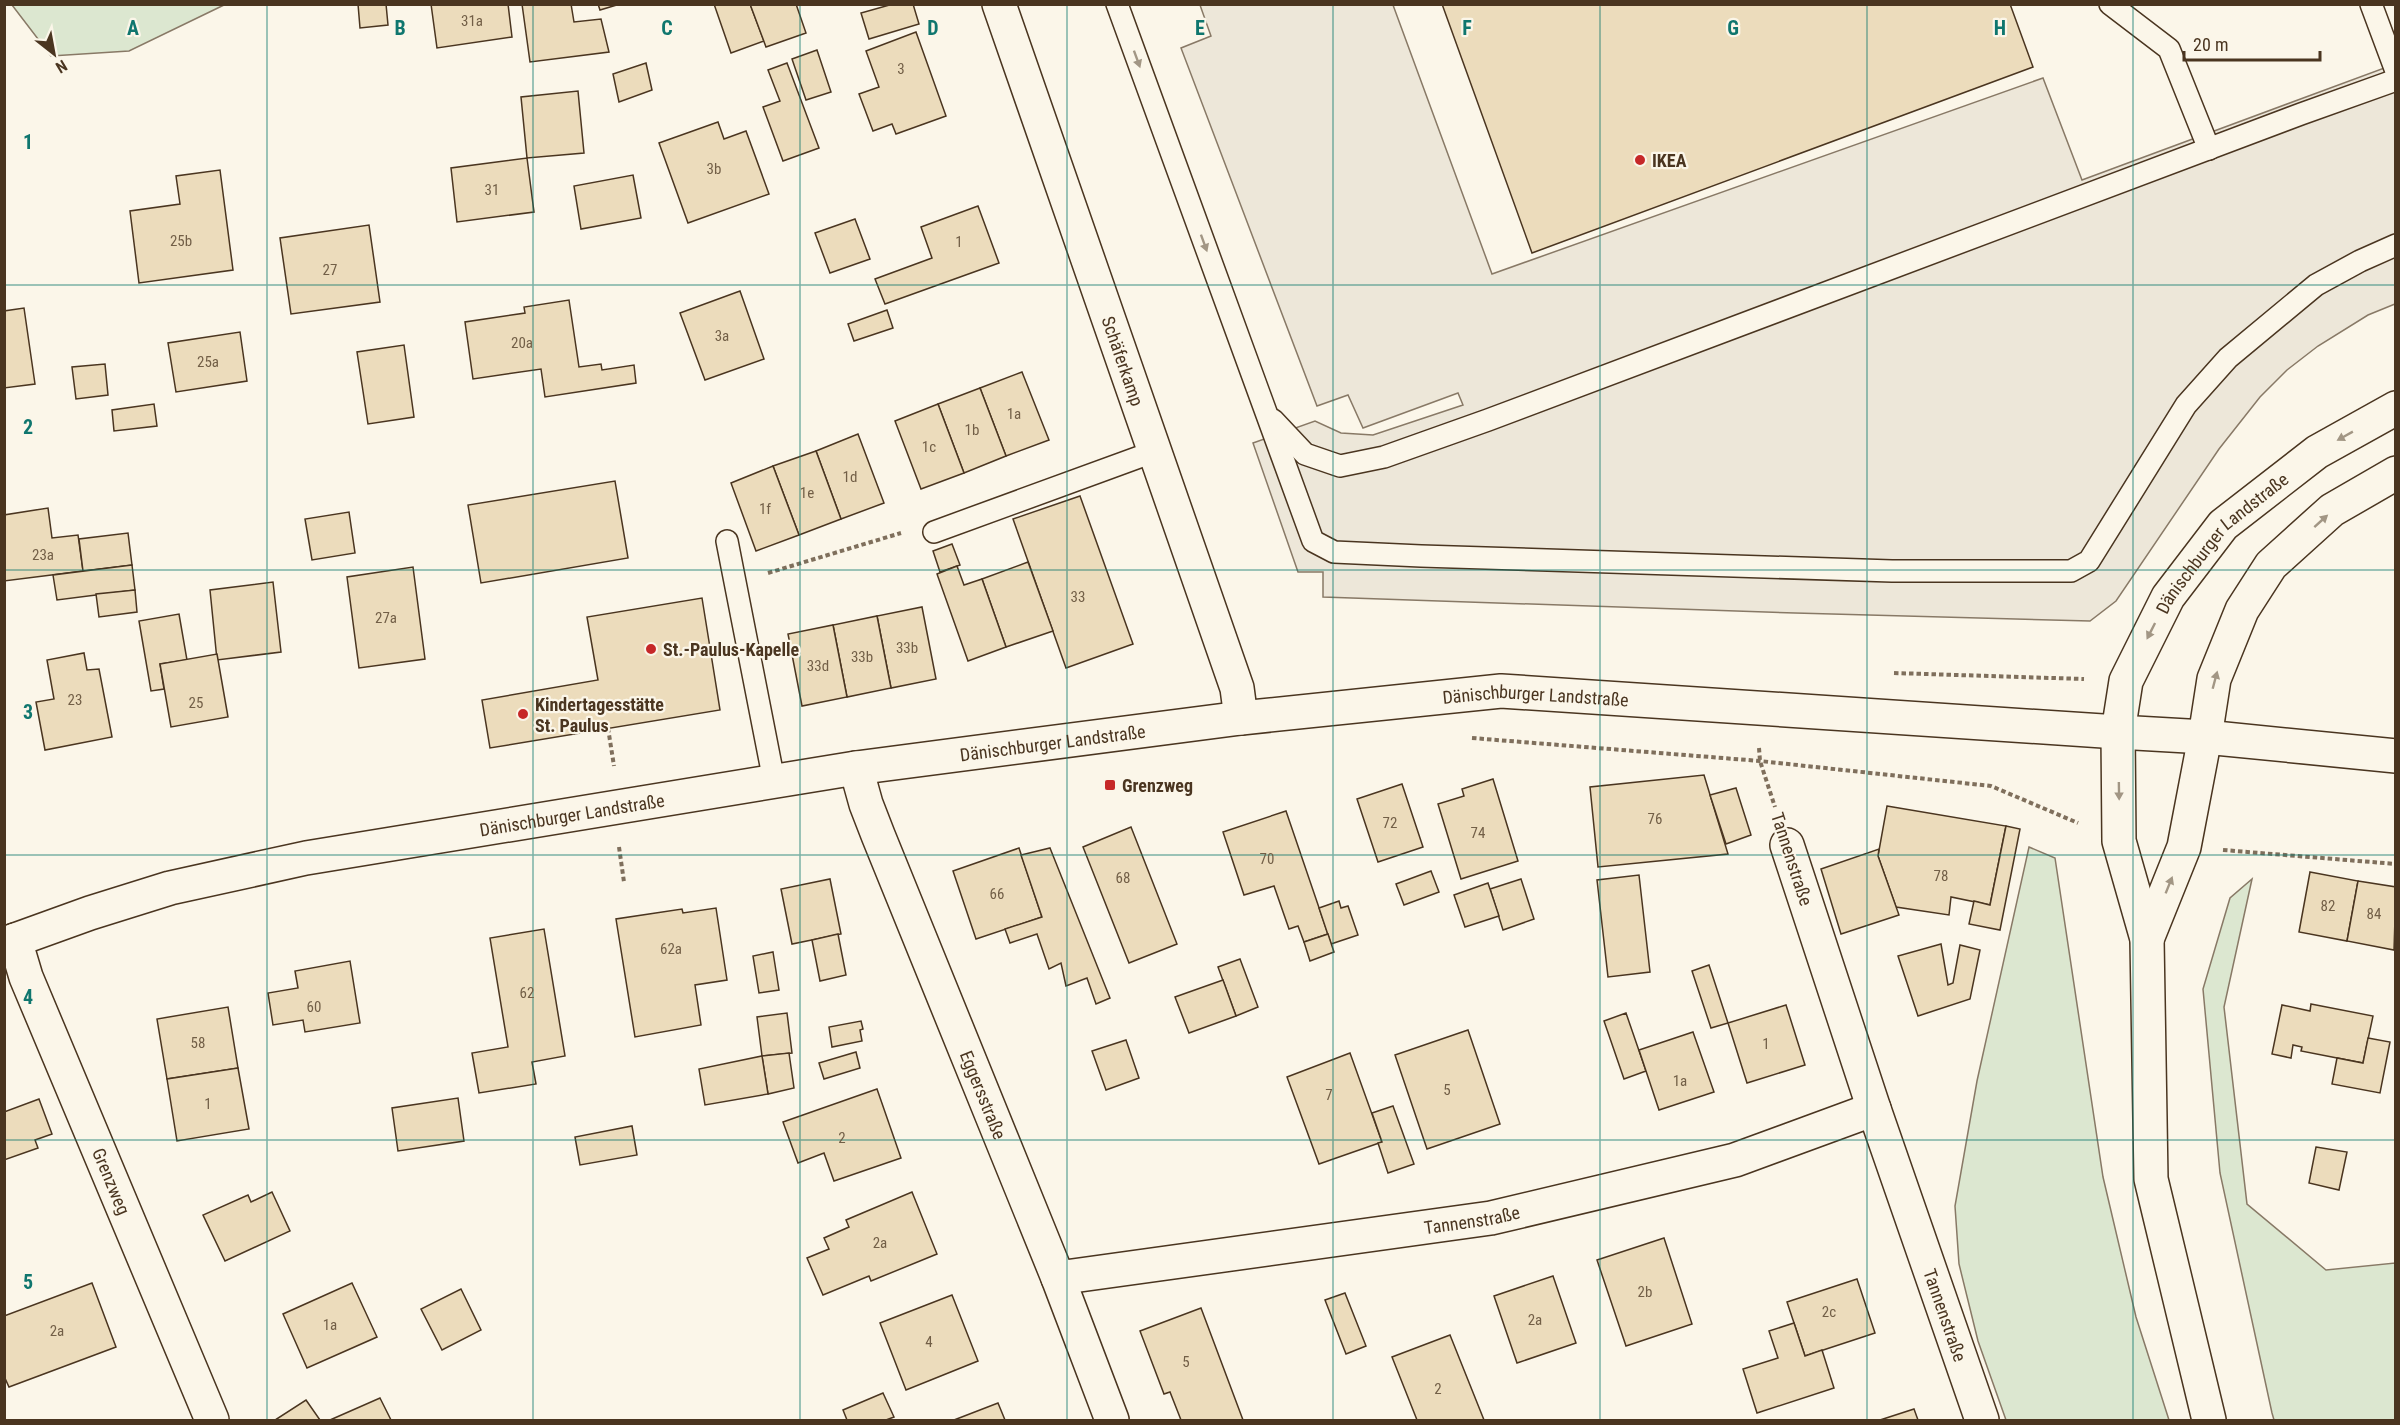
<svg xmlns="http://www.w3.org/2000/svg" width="2400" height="1425" viewBox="0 0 2400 1425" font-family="'Roboto Condensed',sans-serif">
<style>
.green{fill:#dce7d0;stroke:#887966;stroke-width:1.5}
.parking{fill:#ede7d9;stroke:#887966;stroke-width:1.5}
.building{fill:#ecdcbc;stroke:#4a3520;stroke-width:1.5}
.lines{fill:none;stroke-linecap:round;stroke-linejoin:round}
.service-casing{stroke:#4a3520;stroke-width:24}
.minor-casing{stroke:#4a3520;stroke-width:36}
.tertiary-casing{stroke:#4a3520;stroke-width:36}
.secondary-casing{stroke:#4a3520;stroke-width:36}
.motorway-casing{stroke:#4a3520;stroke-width:36}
.path{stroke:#7f6f5c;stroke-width:4;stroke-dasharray:4.5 3;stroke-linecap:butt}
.service{stroke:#fbf6e9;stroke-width:21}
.minor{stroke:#fbf6e9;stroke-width:33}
.tertiary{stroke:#fbf6e9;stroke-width:33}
.secondary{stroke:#fbf6e9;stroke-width:33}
.motorway{stroke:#fbf6e9;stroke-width:33}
.oneway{fill:#a29684}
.grid{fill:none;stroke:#0f766e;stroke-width:1.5;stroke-opacity:0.55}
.poi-dot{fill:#c62828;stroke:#fbf6e9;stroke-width:2}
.labels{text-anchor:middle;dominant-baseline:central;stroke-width:4.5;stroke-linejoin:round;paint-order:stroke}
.number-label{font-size:15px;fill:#725f47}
.poi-label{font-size:18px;font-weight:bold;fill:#4a3520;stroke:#fbf6e9;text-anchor:start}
.street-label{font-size:18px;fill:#4a3520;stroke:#fbf6e9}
.grid-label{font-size:20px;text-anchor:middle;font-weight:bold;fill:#0f766e;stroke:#fbf6e9;stroke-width:4.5;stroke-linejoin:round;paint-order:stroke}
</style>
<rect width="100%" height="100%" fill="#fbf6e9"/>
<!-- green -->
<g class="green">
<path d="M 12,5 L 224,5 L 129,51 L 51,56 Z"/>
<path d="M 2029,847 L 2055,858 L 2103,1177 L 2136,1317 L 2169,1420 L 2006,1420 L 1978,1341 L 1959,1264 L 1955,1206 L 1977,1081 Z"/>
<path d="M 2252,879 L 2224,1007 L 2247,1204 L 2326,1270 L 2395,1263 L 2395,1420 L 2274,1420 L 2272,1413 L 2220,1173 L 2203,989 L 2230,898 Z"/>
</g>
<!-- parking -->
<path class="parking" d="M 1200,5 L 1393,5 L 1492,274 L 2043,78 L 2082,180 L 2395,64 L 2395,304 L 2368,315 L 2318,346 L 2287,370 L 2260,397 L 2219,449 L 2116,601 L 2090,621 L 1795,613 L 1323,597 L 1323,572 L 1298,572 L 1253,443 L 1315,421 L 1341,433 L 1373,435 L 1463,405 L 1458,393 L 1363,428 L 1348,395 L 1317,406 L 1181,48 L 1211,36 Z"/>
<!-- building -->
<g class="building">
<path d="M 358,4 L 386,4 L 388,25 L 360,28 Z"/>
<path d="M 431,4 L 508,4 L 512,37 L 437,48 Z"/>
<path d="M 522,4 L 571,4 L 574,22 L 601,19 L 609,52 L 530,62 Z"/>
<path d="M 598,4 L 620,4 L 600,10 Z"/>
<path d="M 714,4 L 750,4 L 764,41 L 731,53 Z"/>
<path d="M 750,4 L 796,4 L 806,33 L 766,47 Z"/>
<path d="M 893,4 L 913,4 L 919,24 L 869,39 L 861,13 Z"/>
<path d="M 1442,4 L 2010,4 L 2033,67 L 1532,253 Z"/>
<path d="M 916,32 L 946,116 L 896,134 L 892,124 L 873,131 L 859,94 L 879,87 L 866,51 Z"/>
<path d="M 817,50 L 831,92 L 806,100 L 792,59 Z"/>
<path d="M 646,63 L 652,90 L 619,102 L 613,74 Z"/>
<path d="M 787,63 L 819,148 L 783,161 L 763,107 L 780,101 L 768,70 Z"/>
<path d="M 578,91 L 584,153 L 527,158 L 521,97 Z"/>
<path d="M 718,122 L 724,139 L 746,131 L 769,194 L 688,223 L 659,143 Z"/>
<path d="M 527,158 L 534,212 L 457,222 L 451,168 Z"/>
<path d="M 220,170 L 233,270 L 139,283 L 130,211 L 180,204 L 176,176 Z"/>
<path d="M 633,175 L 641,218 L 581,229 L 574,186 Z"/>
<path d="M 978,206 L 999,263 L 885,304 L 875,279 L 932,258 L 921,227 Z"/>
<path d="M 855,219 L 870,259 L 830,273 L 815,233 Z"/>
<path d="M 369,225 L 380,302 L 291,314 L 280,238 Z"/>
<path d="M 740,291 L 764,359 L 705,380 L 680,313 Z"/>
<path d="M 569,300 L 579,367 L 601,364 L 602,370 L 634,365 L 636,383 L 545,397 L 541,369 L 473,379 L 465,322 L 525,313 L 524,307 Z"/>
<path d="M 24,308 L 35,384 L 4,388 L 4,311 Z"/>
<path d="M 887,310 L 893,328 L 854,341 L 848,324 Z"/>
<path d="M 240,332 L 247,381 L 176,392 L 168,343 Z"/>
<path d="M 404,345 L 414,417 L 368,424 L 357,352 Z"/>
<path d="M 105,364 L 108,395 L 76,399 L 72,367 Z"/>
<path d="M 1022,372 L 1049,440 L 1006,456 L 980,388 Z"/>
<path d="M 980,388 L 1006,456 L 964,473 L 938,404 Z"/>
<path d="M 154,404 L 157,426 L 114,431 L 112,410 Z"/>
<path d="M 938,404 L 964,473 L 921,489 L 895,421 Z"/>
<path d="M 858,434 L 884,503 L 841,519 L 816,451 Z"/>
<path d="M 816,451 L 841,519 L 799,535 L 773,466 Z"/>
<path d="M 773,466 L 799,535 L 756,551 L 731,483 Z"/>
<path d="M 615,481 L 628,558 L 481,583 L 468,505 Z"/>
<path d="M 1080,496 L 1133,644 L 1066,668 L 1013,519 Z"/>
<path d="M 48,508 L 52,538 L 78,535 L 83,571 L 4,581 L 4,515 Z"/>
<path d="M 349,512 L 355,553 L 312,560 L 305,519 Z"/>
<path d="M 128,533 L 132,565 L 83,571 L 79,539 Z"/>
<path d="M 952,544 L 960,565 L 940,572 L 933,551 Z"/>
<path d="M 1028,562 L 1053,631 L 1006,647 L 982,579 Z"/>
<path d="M 132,565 L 135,590 L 57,600 L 53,575 Z"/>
<path d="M 957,566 L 964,585 L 982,579 L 1006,647 L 968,661 L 937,574 Z"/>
<path d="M 413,567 L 425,659 L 359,668 L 347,577 Z"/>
<path d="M 273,582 L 281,652 L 217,660 L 210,590 Z"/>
<path d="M 135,590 L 137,612 L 99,617 L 96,594 Z"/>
<path d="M 702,598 L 720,710 L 490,748 L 482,700 L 598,680 L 587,617 Z"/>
<path d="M 922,607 L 936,679 L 891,688 L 877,616 Z"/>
<path d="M 179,614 L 187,660 L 160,664 L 164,689 L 151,691 L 139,621 Z"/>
<path d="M 877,616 L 891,688 L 847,697 L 833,625 Z"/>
<path d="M 833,625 L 847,697 L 802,706 L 788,634 Z"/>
<path d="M 84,653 L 87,670 L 99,669 L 112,737 L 45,750 L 36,702 L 54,699 L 47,660 Z"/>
<path d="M 217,654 L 228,717 L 171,727 L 160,664 Z"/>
<path d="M 1704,775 L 1728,854 L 1598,867 L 1590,787 Z"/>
<path d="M 1493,779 L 1518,861 L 1461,879 L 1438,804 L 1464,796 L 1462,789 Z"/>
<path d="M 1402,784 L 1423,847 L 1378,862 L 1357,799 Z"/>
<path d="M 1736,788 L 1751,835 L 1726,844 L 1710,795 Z"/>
<path d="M 1887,806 L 2006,826 L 1990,905 L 1951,897 L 1949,915 L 1896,907 L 1878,856 Z"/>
<path d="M 1286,811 L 1328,934 L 1304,942 L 1298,926 L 1289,929 L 1274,886 L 1244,895 L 1223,832 Z"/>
<path d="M 2006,826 L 2020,829 L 2000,930 L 1969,924 L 1974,901 L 1990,905 Z"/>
<path d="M 1131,827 L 1177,944 L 1129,963 L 1083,847 Z"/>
<path d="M 1019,848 L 1042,917 L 976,939 L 953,871 Z"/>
<path d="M 1050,848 L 1110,998 L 1096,1004 L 1087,978 L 1066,986 L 1061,963 L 1049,969 L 1037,934 L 1010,943 L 1005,929 L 1042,917 L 1021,855 Z"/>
<path d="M 1879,849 L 1878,856 L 1899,915 L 1841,934 L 1821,869 Z"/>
<path d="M 1431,871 L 1439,892 L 1404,905 L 1396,884 Z"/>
<path d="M 2310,872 L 2358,881 L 2347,941 L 2299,932 Z"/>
<path d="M 1639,875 L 1650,972 L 1608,977 L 1597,880 Z"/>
<path d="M 830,879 L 841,934 L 792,944 L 781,889 Z"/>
<path d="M 1521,879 L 1534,919 L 1503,930 L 1490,889 Z"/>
<path d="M 2358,881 L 2396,887 L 2394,950 L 2347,941 Z"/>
<path d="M 1488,883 L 1499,916 L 1465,927 L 1454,895 Z"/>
<path d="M 1339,901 L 1341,908 L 1348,906 L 1358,935 L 1331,944 L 1319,908 Z"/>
<path d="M 716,908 L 727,980 L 695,985 L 701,1025 L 635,1037 L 616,919 L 682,909 L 683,913 Z"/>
<path d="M 544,929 L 565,1056 L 532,1062 L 536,1084 L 479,1093 L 472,1053 L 508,1047 L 490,938 Z"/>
<path d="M 838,934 L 846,975 L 820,981 L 812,940 Z"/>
<path d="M 1328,934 L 1334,952 L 1310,961 L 1304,942 Z"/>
<path d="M 1941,944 L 1948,985 L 1953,983 L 1960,945 L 1980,950 L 1970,999 L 1918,1016 L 1898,956 Z"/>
<path d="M 773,952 L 779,990 L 759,993 L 753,956 Z"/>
<path d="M 1240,959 L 1258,1007 L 1236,1016 L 1218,967 Z"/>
<path d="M 350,961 L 360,1023 L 305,1032 L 303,1020 L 273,1025 L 268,993 L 298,988 L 295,971 Z"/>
<path d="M 1709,965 L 1728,1023 L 1711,1028 L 1692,971 Z"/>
<path d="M 1223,980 L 1236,1016 L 1189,1033 L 1175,997 Z"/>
<path d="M 2311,1004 L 2373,1016 L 2363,1063 L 2301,1051 L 2302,1047 L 2293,1045 L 2291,1058 L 2272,1054 L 2282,1005 L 2310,1011 Z"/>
<path d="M 1786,1005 L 1805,1065 L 1747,1083 L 1728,1023 Z"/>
<path d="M 228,1007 L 238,1068 L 167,1079 L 157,1019 Z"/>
<path d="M 787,1013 L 792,1053 L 762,1056 L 757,1017 Z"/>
<path d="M 1626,1013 L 1646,1071 L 1624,1079 L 1604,1021 Z"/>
<path d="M 861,1021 L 863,1029 L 860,1030 L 862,1041 L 832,1047 L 829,1027 Z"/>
<path d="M 1468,1030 L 1500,1124 L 1427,1149 L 1395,1055 Z"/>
<path d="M 1693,1032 L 1714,1092 L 1659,1110 L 1639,1050 Z"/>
<path d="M 2368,1038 L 2390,1042 L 2380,1093 L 2332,1084 L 2337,1058 L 2363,1063 Z"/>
<path d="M 1126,1040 L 1139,1078 L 1106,1090 L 1092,1051 Z"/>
<path d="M 856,1052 L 860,1068 L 824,1079 L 819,1063 Z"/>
<path d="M 789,1053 L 794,1088 L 768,1094 L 762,1056 Z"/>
<path d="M 1350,1053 L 1382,1142 L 1319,1164 L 1287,1077 Z"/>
<path d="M 762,1056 L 768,1094 L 705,1105 L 699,1069 Z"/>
<path d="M 238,1068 L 249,1129 L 177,1141 L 167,1079 Z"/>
<path d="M 877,1089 L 901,1158 L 834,1181 L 824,1153 L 798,1163 L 783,1122 Z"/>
<path d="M 458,1098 L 464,1141 L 398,1151 L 392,1108 Z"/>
<path d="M 39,1099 L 52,1134 L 35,1140 L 38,1148 L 4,1160 L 4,1112 Z"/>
<path d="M 1393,1106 L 1414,1164 L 1388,1173 L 1378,1143 L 1382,1142 L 1372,1113 Z"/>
<path d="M 632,1126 L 637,1155 L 580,1165 L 575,1137 Z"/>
<path d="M 2316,1147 L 2347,1152 L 2339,1190 L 2309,1183 Z"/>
<path d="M 272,1192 L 290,1231 L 225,1261 L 203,1215 L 248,1195 L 251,1202 Z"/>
<path d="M 912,1192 L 937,1254 L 871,1281 L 869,1276 L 823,1295 L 807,1258 L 829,1249 L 824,1238 L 849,1227 L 846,1220 Z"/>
<path d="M 1664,1238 L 1692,1324 L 1626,1346 L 1597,1260 Z"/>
<path d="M 1553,1276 L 1576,1343 L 1517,1363 L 1494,1296 Z"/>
<path d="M 1857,1279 L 1875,1333 L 1805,1356 L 1787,1302 Z"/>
<path d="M 92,1283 L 116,1347 L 9,1387 L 4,1376 L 4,1316 Z"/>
<path d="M 352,1283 L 377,1337 L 307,1368 L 283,1314 Z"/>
<path d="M 461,1289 L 481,1330 L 442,1350 L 421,1309 Z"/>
<path d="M 1345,1293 L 1366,1346 L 1346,1354 L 1325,1300 Z"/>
<path d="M 952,1295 L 978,1361 L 906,1390 L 880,1323 Z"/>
<path d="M 1201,1308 L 1243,1420 L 1181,1420 L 1170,1392 L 1164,1394 L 1140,1331 Z"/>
<path d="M 1794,1323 L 1805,1356 L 1822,1350 L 1834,1388 L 1757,1413 L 1743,1369 L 1778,1358 L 1769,1331 Z"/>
<path d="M 1450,1335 L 1484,1420 L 1417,1420 L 1392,1357 Z"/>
<path d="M 883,1393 L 894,1417 L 886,1420 L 847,1420 L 843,1410 Z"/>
<path d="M 380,1398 L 391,1420 L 330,1420 Z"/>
<path d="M 306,1400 L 320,1420 L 275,1420 Z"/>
<path d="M 998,1403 L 1005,1420 L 954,1420 Z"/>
<path d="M 1914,1409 L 1918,1420 L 1880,1420 Z"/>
</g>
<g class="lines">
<defs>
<g id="service">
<path d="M 1117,4 L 1313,541 L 1334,552 L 1421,556 L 1892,571 L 2071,571 L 2089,561 L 2186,405 L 2228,358 L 2316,285 L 2360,261 L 2396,245"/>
<path d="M 2110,4 L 2169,49 L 2209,149"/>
<path d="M 2371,4 L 2396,71"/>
<path d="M 1273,420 L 1305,454 L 1340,466 L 1384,457 L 1488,420 L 2301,114 L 2396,80"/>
<path d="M 934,532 L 1153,452"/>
<path d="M 727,541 L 774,781"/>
</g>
<g id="minor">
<path id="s1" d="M 999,4 L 1237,688 L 1241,718"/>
<path id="s2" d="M 2118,732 L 2126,681 L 2168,597 L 2223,525 L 2317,452 L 2396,408"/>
<path d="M 2205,737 L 2214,679 L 2242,610 L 2271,565 L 2332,510 L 2396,473"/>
<path id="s3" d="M 856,768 L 866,804 L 878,835 L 1058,1278 L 1112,1420"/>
<path id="s4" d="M 1787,845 L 1874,1109 L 1982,1420"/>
<path id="s5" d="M 15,940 L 26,977 L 212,1420"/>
<path id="s6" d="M 1058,1278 L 1491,1218 L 1735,1160 L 1874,1109"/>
</g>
<g id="tertiary">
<path id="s7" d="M 4,944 L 90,913 L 170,888 L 306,858 L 856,768 L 1241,718 L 1501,691 L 2118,732"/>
</g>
<path id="secondary" d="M 2118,732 L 2205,737 L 2396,756"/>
<g id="motorway">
<path d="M 2118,732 L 2119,841 L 2147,939 L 2151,1179 L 2209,1420"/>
<path d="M 2147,939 L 2184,847 L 2205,737"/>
</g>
</defs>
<!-- service casing -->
<use href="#service" class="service-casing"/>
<!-- minor casing -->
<use href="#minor" class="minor-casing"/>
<!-- tertiary casing -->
<use href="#tertiary" class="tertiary-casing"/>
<!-- secondary casing -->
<use href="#secondary" class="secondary-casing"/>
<!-- motorway casing -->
<use href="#motorway" class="motorway-casing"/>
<!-- path -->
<g class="path">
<path d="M 768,573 L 901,533"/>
<path d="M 1894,673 L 2084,679"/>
<path d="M 608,728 L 614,766"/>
<path d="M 1472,738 L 1760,761 L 1991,786 L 2078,823"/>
<path d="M 1759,748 L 1760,761 L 1775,807"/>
<path d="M 619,847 L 624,882"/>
<path d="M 2223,850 L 2396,864"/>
</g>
<!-- service -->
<use href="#service" class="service"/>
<!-- minor -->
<use href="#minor" class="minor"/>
<!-- tertiary -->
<use href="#tertiary" class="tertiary"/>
<!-- secondary -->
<use href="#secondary" class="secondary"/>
<!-- motorway -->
<use href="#motorway" class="motorway"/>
</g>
<!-- one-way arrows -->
<defs><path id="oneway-solid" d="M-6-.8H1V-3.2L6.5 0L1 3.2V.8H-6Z" transform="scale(1.5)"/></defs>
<g class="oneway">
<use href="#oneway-solid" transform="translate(1137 59) rotate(70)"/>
<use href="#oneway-solid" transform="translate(1204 243) rotate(70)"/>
<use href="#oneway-solid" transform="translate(2345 436) rotate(151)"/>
<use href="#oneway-solid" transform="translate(2321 521) rotate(-42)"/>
<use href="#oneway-solid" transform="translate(2151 631) rotate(117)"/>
<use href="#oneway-solid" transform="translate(2215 680) rotate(-75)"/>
<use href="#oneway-solid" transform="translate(2119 791) rotate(89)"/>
<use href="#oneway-solid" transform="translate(2169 885) rotate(-68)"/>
</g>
<!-- grid -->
<path class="grid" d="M 267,4 L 267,1420M 533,4 L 533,1420M 800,4 L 800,1420M 1067,4 L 1067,1420M 1333,4 L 1333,1420M 1600,4 L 1600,1420M 1867,4 L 1867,1420M 2133,4 L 2133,1420M 4,285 L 2396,285M 4,570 L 2396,570M 4,855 L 2396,855M 4,1140 L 2396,1140"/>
<!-- markers -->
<g class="poi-dot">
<circle cx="1640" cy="160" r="6"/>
<circle cx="651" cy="649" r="6"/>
<circle cx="523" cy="714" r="6"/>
<rect x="1104" y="779" width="12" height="12" rx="3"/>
</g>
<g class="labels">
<!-- number labels -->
<g class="number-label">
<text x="472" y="21">31a</text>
<text x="901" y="69">3</text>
<text x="714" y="169">3b</text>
<text x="492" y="190">31</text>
<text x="181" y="241">25b</text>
<text x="959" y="242">1</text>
<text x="330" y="270">27</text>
<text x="722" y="336">3a</text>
<text x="522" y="343">20a</text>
<text x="208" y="362">25a</text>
<text x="1014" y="414">1a</text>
<text x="972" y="430">1b</text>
<text x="929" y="447">1c</text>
<text x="850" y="477">1d</text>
<text x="807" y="493">1e</text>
<text x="765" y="509">1f</text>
<text x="43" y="555">23a</text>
<text x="1078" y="597">33</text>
<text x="386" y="618">27a</text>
<text x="907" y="648">33b</text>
<text x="862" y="657">33b</text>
<text x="818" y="666">33d</text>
<text x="75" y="700">23</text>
<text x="196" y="703">25</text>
<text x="1655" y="819">76</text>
<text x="1390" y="823">72</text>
<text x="1478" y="833">74</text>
<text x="1267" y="859">70</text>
<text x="1941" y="876">78</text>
<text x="1123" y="878">68</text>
<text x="997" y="894">66</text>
<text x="2328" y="906">82</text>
<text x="2374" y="914">84</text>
<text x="671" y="949">62a</text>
<text x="527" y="993">62</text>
<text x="314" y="1007">60</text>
<text x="198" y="1043">58</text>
<text x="1766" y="1044">1</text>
<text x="1680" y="1081">1a</text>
<text x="1447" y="1090">5</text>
<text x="1329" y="1095">7</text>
<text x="208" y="1104">1</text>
<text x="842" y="1138">2</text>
<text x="880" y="1243">2a</text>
<text x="1645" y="1292">2b</text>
<text x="1829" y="1312">2c</text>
<text x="1535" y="1320">2a</text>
<text x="330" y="1325">1a</text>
<text x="57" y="1331">2a</text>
<text x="929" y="1342">4</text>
<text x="1186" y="1362">5</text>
<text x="1438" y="1389">2</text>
</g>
<!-- poi labels -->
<g class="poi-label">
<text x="1652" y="160">IKEA</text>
<text x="663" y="649">St.-Paulus-Kapelle</text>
<text x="535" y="704">Kindertagesstätte<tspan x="535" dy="21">St. Paulus</tspan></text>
<text x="1122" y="785">Grenzweg</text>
</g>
<!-- street labels -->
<g class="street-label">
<text stroke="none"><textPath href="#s1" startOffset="378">Schäferkamp</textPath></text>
<text stroke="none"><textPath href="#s2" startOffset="222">Dänischburger Landstraße</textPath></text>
<text stroke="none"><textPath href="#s7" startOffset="1556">Dänischburger Landstraße</textPath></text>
<text stroke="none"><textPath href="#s7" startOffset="1070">Dänischburger Landstraße</textPath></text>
<text stroke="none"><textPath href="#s7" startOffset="584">Dänischburger Landstraße</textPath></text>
<text transform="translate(1792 859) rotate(72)">Tannenstraße</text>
<text stroke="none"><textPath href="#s3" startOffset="351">Eggersstraße</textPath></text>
<text stroke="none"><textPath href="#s5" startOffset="260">Grenzweg</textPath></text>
<text stroke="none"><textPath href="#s6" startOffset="418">Tannenstraße</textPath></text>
<text stroke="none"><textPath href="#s4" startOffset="496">Tannenstraße</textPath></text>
</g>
</g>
<g class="grid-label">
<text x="133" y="35">A</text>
<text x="400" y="35">B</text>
<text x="667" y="35">C</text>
<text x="933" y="35">D</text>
<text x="1200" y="35">E</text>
<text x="1467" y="35">F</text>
<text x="1733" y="35">G</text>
<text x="2000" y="35">H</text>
<text x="28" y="149">1</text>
<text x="28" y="434">2</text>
<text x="28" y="719">3</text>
<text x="28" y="1004">4</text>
<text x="28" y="1289">5</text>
</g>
<!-- border -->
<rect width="2400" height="1425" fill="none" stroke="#4a3520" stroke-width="12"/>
<!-- north arrow -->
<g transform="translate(54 54) rotate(149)" stroke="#fbf6e9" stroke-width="4.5" paint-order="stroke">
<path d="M0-4.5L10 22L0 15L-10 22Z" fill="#4a3520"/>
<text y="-9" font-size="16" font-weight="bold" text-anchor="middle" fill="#4a3520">N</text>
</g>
<!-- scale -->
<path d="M2184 51v9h136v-9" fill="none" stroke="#4a3520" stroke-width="3"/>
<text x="2193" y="51" font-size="18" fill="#4a3520" stroke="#fbf6e9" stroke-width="4.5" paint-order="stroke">20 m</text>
</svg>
